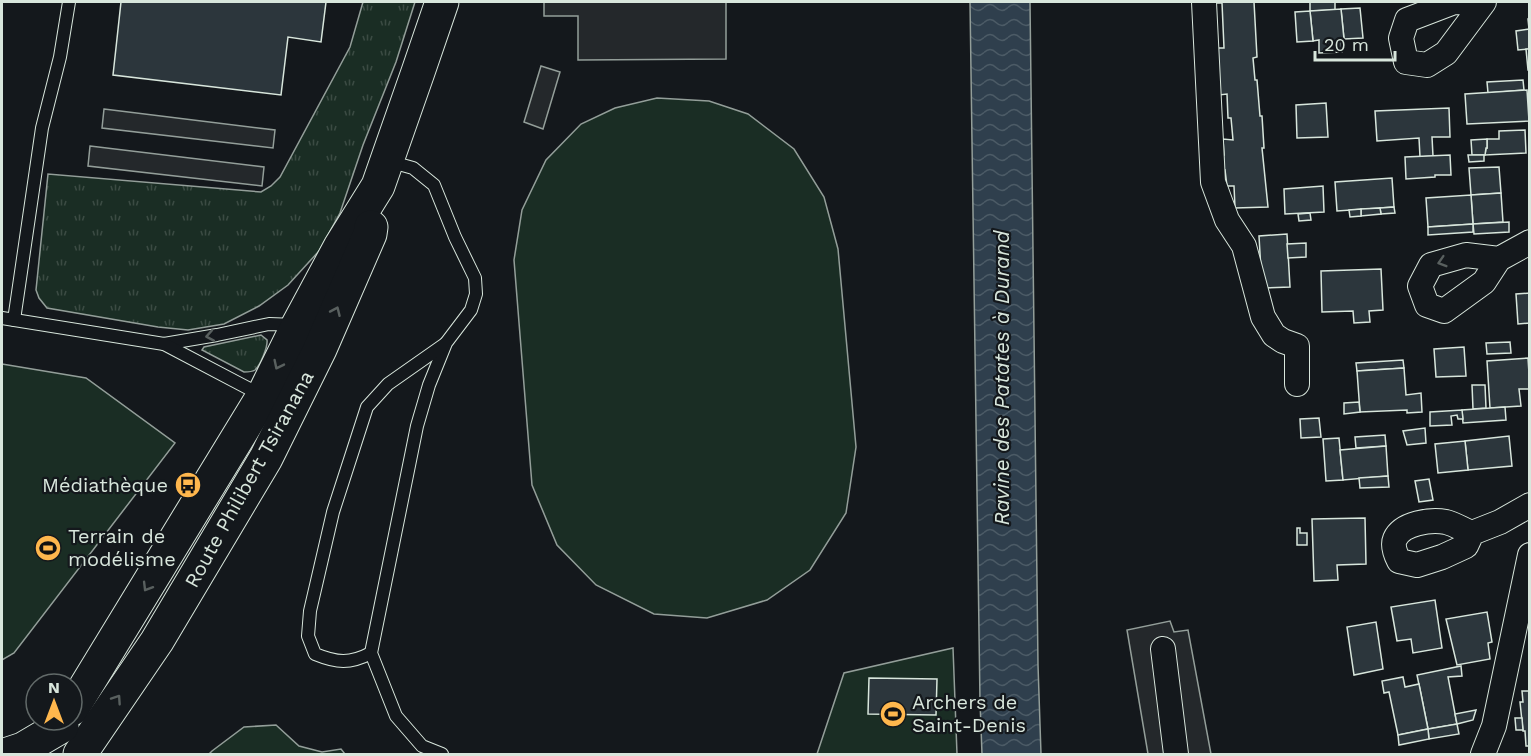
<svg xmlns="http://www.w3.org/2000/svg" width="1531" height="756" viewBox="0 0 1531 756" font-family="'Work Sans',sans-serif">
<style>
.grass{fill:url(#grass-tufts);stroke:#939e99;stroke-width:1.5}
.park{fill:#1a2d24;stroke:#939e99;stroke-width:1.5}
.parking{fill:#24282b;stroke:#939e99;stroke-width:1.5}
.water{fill:url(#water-waves);stroke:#939e99;stroke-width:1.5}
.building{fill:#2c363c;stroke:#d8e6dc;stroke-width:1.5}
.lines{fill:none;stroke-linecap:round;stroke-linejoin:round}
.lane-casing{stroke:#d8e6dc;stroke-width:14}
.street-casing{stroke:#d8e6dc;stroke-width:26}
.secondary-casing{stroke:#d8e6dc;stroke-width:35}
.primary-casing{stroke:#d8e6dc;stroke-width:35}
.lane{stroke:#14181c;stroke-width:12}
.street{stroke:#14181c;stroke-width:24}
.secondary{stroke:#14181c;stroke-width:33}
.primary{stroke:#14181c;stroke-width:33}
.oneway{stroke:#59605f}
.labels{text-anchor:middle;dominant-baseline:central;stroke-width:4.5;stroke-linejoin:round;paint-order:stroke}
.street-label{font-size:20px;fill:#d8e6dc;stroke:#14181c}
.poi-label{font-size:20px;fill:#d8e6dc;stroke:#14181c;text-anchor:start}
.water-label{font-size:21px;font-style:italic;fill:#d8e6dc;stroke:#14181c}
</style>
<defs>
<pattern id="grass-tufts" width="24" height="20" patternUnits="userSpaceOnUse" patternTransform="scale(1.5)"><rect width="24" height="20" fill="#1a2d24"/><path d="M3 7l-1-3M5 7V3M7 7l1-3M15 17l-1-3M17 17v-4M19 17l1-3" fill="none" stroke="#3b4b43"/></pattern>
<pattern id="water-waves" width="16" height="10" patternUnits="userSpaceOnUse" patternTransform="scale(1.5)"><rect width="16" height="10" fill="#2f3f4d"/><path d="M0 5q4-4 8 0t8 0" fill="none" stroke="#4c5b66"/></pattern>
</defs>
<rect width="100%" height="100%" fill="#14181c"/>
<!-- grass -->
<g class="grass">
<path d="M 363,2 L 415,2 L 396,62 L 363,145 L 340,213 L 319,251 L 288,285 L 259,306 L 224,324 L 188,330 L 158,327 L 47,308 L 39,298 L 36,290 L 48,174 L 261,192 L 271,186 L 280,177 L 350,47 Z"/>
<path d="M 261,335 L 267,340 C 268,347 260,366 255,370 C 252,372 247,372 244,372 L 202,350 L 204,347 Z"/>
</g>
<!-- park -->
<g class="park">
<path d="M 657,98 L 709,101 L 748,114 L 794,149 L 824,197 L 838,249 L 856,447 L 846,513 L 810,570 L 767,600 L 707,618 L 654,614 L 596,585 L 557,545 L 532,485 L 514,260 L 522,210 L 546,160 L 581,124 L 615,108 Z"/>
<path d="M 2,364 L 86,378 L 175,443 L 14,653 L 2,660 Z"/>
<path d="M 953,648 L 957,754 L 817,754 L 844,673 Z"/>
<path d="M 276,725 L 299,746 L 322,752 L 341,749 L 345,754 L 209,754 L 212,751 L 244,727 Z"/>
</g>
<!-- parking -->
<g class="parking">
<path d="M 544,2 L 726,2 L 726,59 L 578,60 L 578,16 L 544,16 Z"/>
<path d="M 541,66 L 560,72 L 543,129 L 524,122 Z"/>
<path d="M 104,109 L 275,130 L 273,148 L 102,128 Z"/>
<path d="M 90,146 L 264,167 L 262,186 L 88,166 Z"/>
<path d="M 1170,621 L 1174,632 L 1188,630 L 1211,754 L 1148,754 L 1127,630 Z"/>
</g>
<!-- water -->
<path class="water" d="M 970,2 L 1030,2 L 1038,665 L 1041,754 L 982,754 L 980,701 Z"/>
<!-- building -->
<g class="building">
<path d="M 121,2 L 326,2 L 321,42 L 288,37 L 281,95 L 113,75 Z"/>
<path d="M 1213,2 L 1254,2 L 1257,57 L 1253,58 L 1255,80 L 1257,80 L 1260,116 L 1262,116 L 1264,148 L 1262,148 L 1268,207 L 1235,208 L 1234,186 L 1227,186 L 1225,170 L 1222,171 L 1221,155 L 1224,155 L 1223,139 L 1233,140 L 1231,118 L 1228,118 L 1227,94 L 1219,95 L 1216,48 L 1224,48 L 1222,3 L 1213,3 Z"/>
<path d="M 1310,2 L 1335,2 L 1335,10 L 1310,11 Z"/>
<path d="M 1360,8 L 1363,38 L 1344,39 L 1341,9 Z"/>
<path d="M 1341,9 L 1344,39 L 1341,39 L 1342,52 L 1319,53 L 1319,40 L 1313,41 L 1310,11 Z"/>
<path d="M 1310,11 L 1313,41 L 1297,42 L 1295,12 Z"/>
<path d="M 1528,19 L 1530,19 L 1530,49 L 1518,50 L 1516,31 L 1529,29 Z"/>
<path d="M 1526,49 L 1530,49 L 1530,70 L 1528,70 Z"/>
<path d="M 1523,80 L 1524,90 L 1488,93 L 1487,82 Z"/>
<path d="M 1527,90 L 1529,121 L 1467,124 L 1465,94 Z"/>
<path d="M 1326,103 L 1328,137 L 1297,138 L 1296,105 Z"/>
<path d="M 1449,108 L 1450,137 L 1432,137 L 1433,156 L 1420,157 L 1419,138 L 1377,141 L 1375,111 Z"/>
<path d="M 1525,130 L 1526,153 L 1485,155 L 1486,148 L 1487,148 L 1487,139 L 1499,139 L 1499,131 Z"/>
<path d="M 1487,139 L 1487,148 L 1486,148 L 1485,155 L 1472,155 L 1471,140 Z"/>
<path d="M 1450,155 L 1451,175 L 1435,175 L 1435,177 L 1406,179 L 1405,157 Z"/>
<path d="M 1468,155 L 1484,155 L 1484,161 L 1469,162 Z"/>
<path d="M 1499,167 L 1501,193 L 1471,195 L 1469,168 Z"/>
<path d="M 1392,178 L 1394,207 L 1337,211 L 1335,182 Z"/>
<path d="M 1323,186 L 1324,212 L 1285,214 L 1284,189 Z"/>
<path d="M 1501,193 L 1503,222 L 1473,224 L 1471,195 Z"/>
<path d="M 1471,195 L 1473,224 L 1428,227 L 1426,198 Z"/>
<path d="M 1394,207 L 1395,213 L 1381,214 L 1380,208 Z"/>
<path d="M 1380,208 L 1381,214 L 1361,216 L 1361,209 Z"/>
<path d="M 1361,209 L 1361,216 L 1350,217 L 1349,210 Z"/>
<path d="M 1310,213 L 1311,220 L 1299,221 L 1298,214 Z"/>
<path d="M 1509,222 L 1509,232 L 1474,234 L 1473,224 Z"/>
<path d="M 1473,224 L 1473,232 L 1428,235 L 1428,227 Z"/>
<path d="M 1287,234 L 1290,287 L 1262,288 L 1259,236 Z"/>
<path d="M 1306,243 L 1306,257 L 1288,258 L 1287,244 Z"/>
<path d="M 1381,269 L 1383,310 L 1369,311 L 1370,322 L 1354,323 L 1353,311 L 1322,312 L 1321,271 Z"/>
<path d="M 1530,293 L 1530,323 L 1518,324 L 1516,294 Z"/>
<path d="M 1510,342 L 1511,353 L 1487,354 L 1486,343 Z"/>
<path d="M 1464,347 L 1466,376 L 1436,377 L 1434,349 Z"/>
<path d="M 1528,358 L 1530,389 L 1519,389 L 1521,406 L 1490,408 L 1487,361 Z"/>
<path d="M 1403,360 L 1404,368 L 1357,371 L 1356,363 Z"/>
<path d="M 1404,368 L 1406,395 L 1421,393 L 1422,412 L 1407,413 L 1407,410 L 1360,412 L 1357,371 Z"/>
<path d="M 1472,385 L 1485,385 L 1486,408 L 1473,409 Z"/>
<path d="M 1359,402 L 1360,412 L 1344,414 L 1344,403 Z"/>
<path d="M 1505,407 L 1506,420 L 1463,423 L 1462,410 Z"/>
<path d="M 1462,410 L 1463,419 L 1458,419 L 1457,415 L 1451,416 L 1452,425 L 1430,426 L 1430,412 Z"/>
<path d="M 1319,418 L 1321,437 L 1301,438 L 1300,419 Z"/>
<path d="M 1425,428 L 1426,443 L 1407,445 L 1403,431 Z"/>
<path d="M 1385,435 L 1386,446 L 1356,448 L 1355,437 Z"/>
<path d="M 1509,436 L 1512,466 L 1468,470 L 1465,441 Z"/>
<path d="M 1339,438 L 1343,480 L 1326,481 L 1323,439 Z"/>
<path d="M 1465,441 L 1468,470 L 1438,473 L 1435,444 Z"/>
<path d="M 1386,446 L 1388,476 L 1343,480 L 1340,450 Z"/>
<path d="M 1388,476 L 1389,487 L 1360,488 L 1359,478 Z"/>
<path d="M 1429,479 L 1433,500 L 1419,502 L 1415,481 Z"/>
<path d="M 1365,518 L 1366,564 L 1337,565 L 1338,580 L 1314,581 L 1312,519 Z"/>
<path d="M 1297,528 L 1300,528 L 1300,533 L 1307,533 L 1307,545 L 1297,545 Z"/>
<path d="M 1435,600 L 1442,648 L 1413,653 L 1411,639 L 1397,641 L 1391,607 Z"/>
<path d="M 1487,612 L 1492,642 L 1488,643 L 1490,659 L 1457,665 L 1446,619 Z"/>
<path d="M 1376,622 L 1383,669 L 1354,675 L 1347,627 Z"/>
<path d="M 1461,666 L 1462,676 L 1448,677 L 1457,724 L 1428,729 L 1417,675 Z"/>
<path d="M 1403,677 L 1405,687 L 1419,684 L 1428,729 L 1398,735 L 1389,692 L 1384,693 L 1382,681 Z"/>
<path d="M 869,678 L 937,679 L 936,715 L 868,714 Z"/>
<path d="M 1522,691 L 1530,691 L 1530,746 L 1526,746 L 1525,731 L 1523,731 L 1520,702 L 1523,702 Z"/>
<path d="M 1476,710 L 1473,720 L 1457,724 L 1455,714 Z"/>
<path d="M 1515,718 L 1522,718 L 1523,730 L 1516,730 Z"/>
<path d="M 1457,724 L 1459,734 L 1429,739 L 1428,729 Z"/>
<path d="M 1428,729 L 1429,739 L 1399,745 L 1398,735 Z"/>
</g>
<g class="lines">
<defs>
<g id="lane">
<path d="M 388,161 L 413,168 L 434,185 L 455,237 L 475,278 L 476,294 L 471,310 L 446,343 L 429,385 L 417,426 L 371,653 L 396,716 L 422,746 L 442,754"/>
<path d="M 2,318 L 164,344 L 217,335 L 269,324 L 296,325"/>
<path d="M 14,320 L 42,128 L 60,57 L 69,2"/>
<path d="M 164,344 L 261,395"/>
<path d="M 371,653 C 350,664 337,663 315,654 L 308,636 L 310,611 L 333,512 L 367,407 L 388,384 L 445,344"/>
</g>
<g id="street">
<path d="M 1204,2 L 1213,182 L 1227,220 L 1244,246 L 1263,317 L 1274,335 L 1283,341 L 1297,346 L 1297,384"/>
<path d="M 1481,3 L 1454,2 L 1407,20 L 1401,38 L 1406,62 L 1427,65 L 1446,53 L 1484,2"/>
<path d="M 1499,259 L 1466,255 L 1431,265 L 1420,286 L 1427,305 L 1444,311 L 1484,282 L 1499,259 L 1530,242"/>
<path d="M 1472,533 C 1464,530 1454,524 1446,522 C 1431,519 1402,523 1395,539 C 1392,546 1396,555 1399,561 L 1417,565 L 1442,557 L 1466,546 L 1472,533 L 1500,522 L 1530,505"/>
<path d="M 1163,649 L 1176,754"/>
<path d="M 1483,754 L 1494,726 L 1530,555"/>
</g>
<g id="secondary">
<path d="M 72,709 L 263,396 L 298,325 L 340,247 L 378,186 L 418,72 L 442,2"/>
<path d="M 80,754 L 157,641 L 266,458 L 320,349 L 370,234 L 371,227"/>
</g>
<path id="primary" d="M 8,754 L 23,749 L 62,726"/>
</defs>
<!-- lane casing -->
<use href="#lane" class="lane-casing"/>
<!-- street casing -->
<use href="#street" class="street-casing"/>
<!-- secondary casing -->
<use href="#secondary" class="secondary-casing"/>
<!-- primary casing -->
<use href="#primary" class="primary-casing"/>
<!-- lane -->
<use href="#lane" class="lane"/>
<!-- street -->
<use href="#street" class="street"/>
<!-- secondary -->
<use href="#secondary" class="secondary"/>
<!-- primary -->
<use href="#primary" class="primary"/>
</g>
<!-- one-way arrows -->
<defs><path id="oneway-chevron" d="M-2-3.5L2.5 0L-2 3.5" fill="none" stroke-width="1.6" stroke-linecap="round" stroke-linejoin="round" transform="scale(1.5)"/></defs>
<g class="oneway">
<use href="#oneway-chevron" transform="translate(1442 262) rotate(163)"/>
<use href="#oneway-chevron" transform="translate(336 311) rotate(-66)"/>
<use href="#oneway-chevron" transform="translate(210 336) rotate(170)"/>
<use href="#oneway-chevron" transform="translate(278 365) rotate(116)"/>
<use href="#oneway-chevron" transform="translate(147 587) rotate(121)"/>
<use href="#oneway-chevron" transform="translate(117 699) rotate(-56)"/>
</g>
<!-- icons -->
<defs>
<symbol id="bus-disc" viewBox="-11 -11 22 22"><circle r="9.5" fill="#ffb74d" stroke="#14181c"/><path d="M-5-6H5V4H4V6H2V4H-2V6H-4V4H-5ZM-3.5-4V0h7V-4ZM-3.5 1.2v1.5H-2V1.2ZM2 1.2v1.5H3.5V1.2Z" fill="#111"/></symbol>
<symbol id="stadium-disc" viewBox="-11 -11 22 22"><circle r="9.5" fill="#ffb74d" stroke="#14181c"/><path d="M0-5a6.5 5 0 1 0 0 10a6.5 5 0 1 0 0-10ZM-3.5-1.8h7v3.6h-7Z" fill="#111"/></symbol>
</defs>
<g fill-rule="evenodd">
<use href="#bus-disc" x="173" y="470" width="30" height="30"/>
<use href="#stadium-disc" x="33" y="533" width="30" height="30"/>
<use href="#stadium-disc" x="878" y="699" width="30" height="30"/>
</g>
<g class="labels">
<!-- street labels -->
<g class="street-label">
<text transform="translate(249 479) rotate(-61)">Route Philibert Tsiranana</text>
</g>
<!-- poi labels -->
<g class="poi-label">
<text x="168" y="485" text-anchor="end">Médiathèque</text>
<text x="68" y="536">Terrain de<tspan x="68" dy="23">modélisme</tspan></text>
<text x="912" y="702">Archers de<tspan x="912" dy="23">Saint-Denis</tspan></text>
</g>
<!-- water labels -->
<g class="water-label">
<text transform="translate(1001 378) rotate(-90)">Ravine des Patates à Durand</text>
</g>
</g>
<!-- border -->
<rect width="1531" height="756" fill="none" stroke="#d8e6dc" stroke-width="6"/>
<!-- north arrow -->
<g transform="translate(54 702)"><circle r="28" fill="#14181c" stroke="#626a69" stroke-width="1.5"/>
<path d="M0-4.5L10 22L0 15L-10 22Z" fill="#ffb74d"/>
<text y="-9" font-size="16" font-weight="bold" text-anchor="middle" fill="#d8e6dc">N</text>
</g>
<!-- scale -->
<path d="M1315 51v9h80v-9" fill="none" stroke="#d8e6dc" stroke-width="3"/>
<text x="1324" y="51" font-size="18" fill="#d8e6dc" stroke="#14181c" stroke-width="4.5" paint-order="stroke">20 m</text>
</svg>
